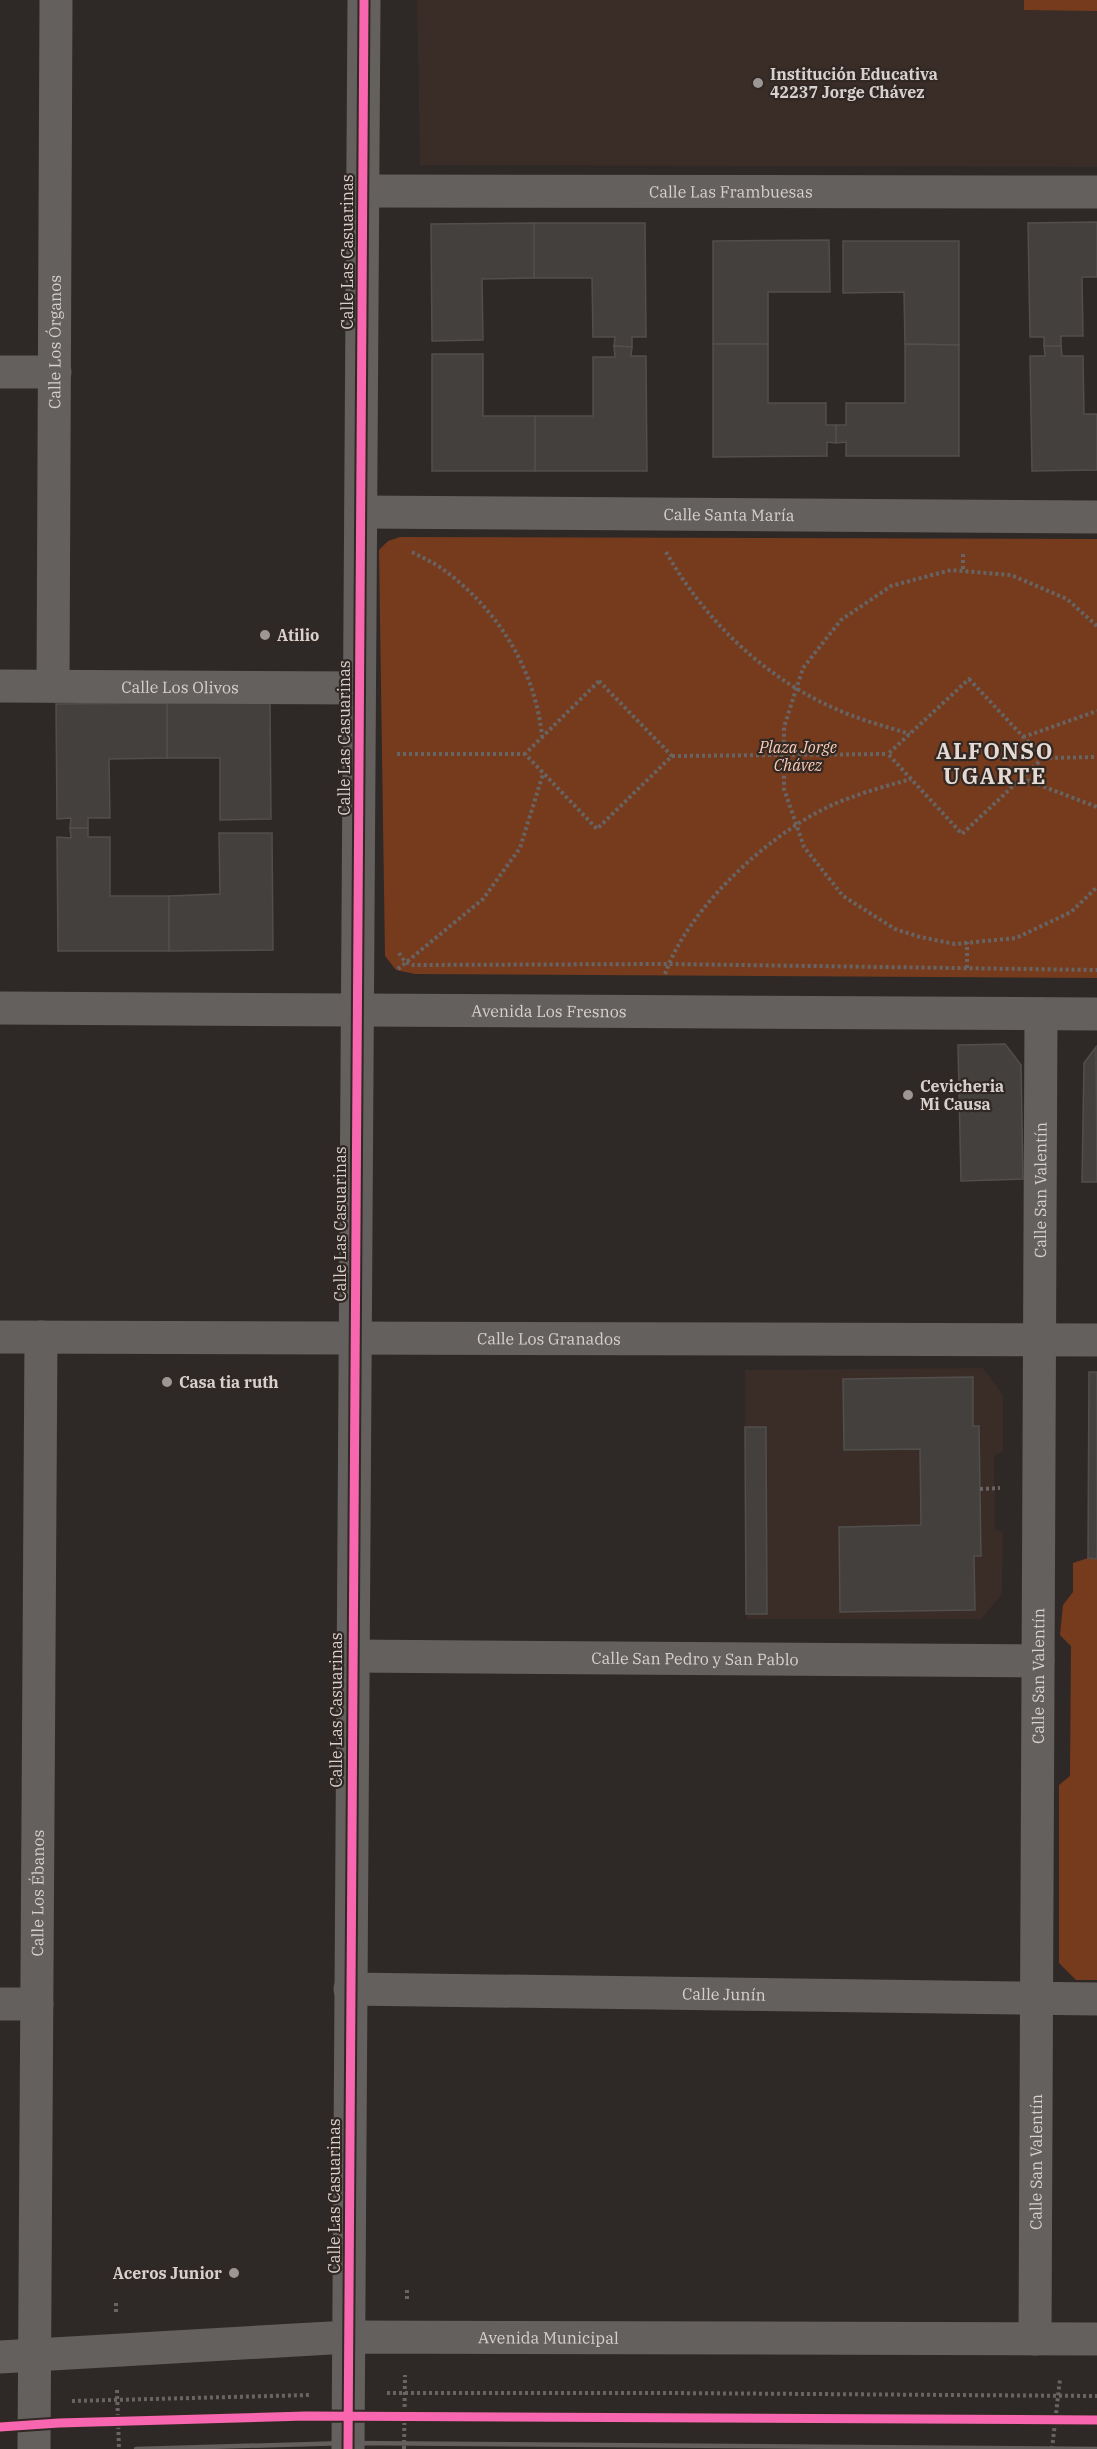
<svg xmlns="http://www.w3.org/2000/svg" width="1097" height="2449" viewBox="0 0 1097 2449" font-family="'IBM Plex Serif',serif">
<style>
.built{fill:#3a2c26}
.green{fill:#763b1d}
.building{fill:#43403e;stroke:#524e4c;stroke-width:1.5}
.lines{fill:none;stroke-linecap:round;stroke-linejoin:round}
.path{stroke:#676463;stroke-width:4;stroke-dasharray:3 3;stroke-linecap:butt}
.minor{stroke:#63605e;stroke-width:33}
.major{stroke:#64605e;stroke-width:33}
.rail{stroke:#635f5e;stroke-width:4.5}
.cycleway-casing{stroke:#312824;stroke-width:13}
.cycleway{stroke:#f766af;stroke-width:9}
.poi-dot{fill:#9c9694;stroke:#312824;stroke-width:2}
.labels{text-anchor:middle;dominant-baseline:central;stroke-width:4.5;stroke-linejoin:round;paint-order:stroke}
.poi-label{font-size:16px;font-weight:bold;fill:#d7d0ce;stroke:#312824;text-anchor:start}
.street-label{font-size:16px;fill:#d7d0ce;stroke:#312824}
.park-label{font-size:16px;font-style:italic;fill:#fbcbb5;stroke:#312824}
.district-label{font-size:22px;font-weight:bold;letter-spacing:1.5px;fill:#e5d9d3;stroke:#312824}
</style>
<rect width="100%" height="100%" fill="#2e2927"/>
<!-- built -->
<g class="built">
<path d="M 417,0 L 1097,0 L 1097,167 L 420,165 Z"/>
<path d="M 983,1368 L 1003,1395 L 1003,1451 L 994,1456 L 995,1529 L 1003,1532 L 1002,1594 L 981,1619 L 747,1619 L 745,1370 Z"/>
</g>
<!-- green -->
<g class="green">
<path d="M 1024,0 L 1097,0 L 1097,11 L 1024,10 Z"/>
<path d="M 400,537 L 1097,539 L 1097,978 L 415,974 L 396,970 L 385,956 L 379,550 L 388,541 Z"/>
<path d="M 1088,1558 L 1097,1559 L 1097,1980 L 1076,1980 L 1059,1963 L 1059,1785 L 1070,1776 L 1071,1646 L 1060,1635 L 1063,1605 L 1073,1592 L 1073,1563 Z"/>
</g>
<!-- building -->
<g class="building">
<path d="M 1097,222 L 1097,277 L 1082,277 L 1083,336 L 1061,336 L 1061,346 L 1044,346 L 1044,337 L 1030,337 L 1028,223 Z"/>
<path d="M 534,223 L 645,223 L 646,337 L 632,337 L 632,347 L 614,346 L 615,337 L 593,337 L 592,278 L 534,278 Z"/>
<path d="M 534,223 L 534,278 L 482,279 L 483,340 L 432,341 L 431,224 Z"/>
<path d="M 829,240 L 830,292 L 768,292 L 768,344 L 713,344 L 713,241 Z"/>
<path d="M 843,241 L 959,241 L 959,345 L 905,344 L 904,292 L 843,293 Z"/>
<path d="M 713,344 L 768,344 L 768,403 L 826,403 L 826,425 L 836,425 L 836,443 L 827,442 L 827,456 L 713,457 Z"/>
<path d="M 905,344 L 959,345 L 959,456 L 846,456 L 846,442 L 836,443 L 836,425 L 846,425 L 846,403 L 905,403 Z"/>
<path d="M 614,346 L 632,347 L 631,356 L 646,356 L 647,471 L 535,471 L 535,416 L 593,416 L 593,357 L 615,357 Z"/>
<path d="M 1044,346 L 1061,346 L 1062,356 L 1083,356 L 1084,414 L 1097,414 L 1097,470 L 1032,471 L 1030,356 L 1045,356 Z"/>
<path d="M 432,354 L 483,354 L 483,416 L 535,416 L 535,471 L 432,471 Z"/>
<path d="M 270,702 L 271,819 L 220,820 L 220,758 L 167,758 L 167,703 Z"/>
<path d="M 167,703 L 167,758 L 109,759 L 110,818 L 88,818 L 88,828 L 70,828 L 71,818 L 57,819 L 56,704 Z"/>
<path d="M 70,828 L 88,828 L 88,837 L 110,837 L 110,896 L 169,896 L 169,951 L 58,951 L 57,837 L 71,838 Z"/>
<path d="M 219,833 L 272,833 L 273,950 L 169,951 L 169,896 L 220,894 Z"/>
<path d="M 1005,1044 L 1021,1065 L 1023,1179 L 961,1181 L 958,1045 Z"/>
<path d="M 1096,1047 L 1097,1182 L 1082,1182 L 1084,1063 Z"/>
<path d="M 1089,1372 L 1097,1372 L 1097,1559 L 1088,1558 Z"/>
<path d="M 973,1377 L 973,1426 L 979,1426 L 981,1556 L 974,1556 L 975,1610 L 840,1612 L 839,1527 L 921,1525 L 920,1449 L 844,1450 L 843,1379 Z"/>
<path d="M 745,1427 L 766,1427 L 767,1614 L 746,1614 Z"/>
</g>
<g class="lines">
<!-- path -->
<g class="path">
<path d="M 412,552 C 423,558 435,563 444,570 C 498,610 535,669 542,736"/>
<path d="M 666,552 C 708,626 773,686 853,716 C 871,723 891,728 910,734"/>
<path d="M 963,554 L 963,571"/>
<path d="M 1097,626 L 1067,599 L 1011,575 L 951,570 L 891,586 L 841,620 L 803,668 L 784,727 L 784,789 L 804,847 L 843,896 L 895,929 L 920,937 L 955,944 L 1016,938 L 1071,912 L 1097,887"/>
<path d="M 969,679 L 1043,758 L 962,834 L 888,754 Z"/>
<path d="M 599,681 L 672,756 L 597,829 L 525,754 Z"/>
<path d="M 1023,737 L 1097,711"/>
<path d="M 397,754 L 525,754"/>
<path d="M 672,756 L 888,754"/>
<path d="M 1043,758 L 1097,757"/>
<path d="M 1021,778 L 1097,807"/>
<path d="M 399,953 L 405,962 L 413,965 L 668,964 L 1097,970"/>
<path d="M 967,968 L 967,942"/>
<path d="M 398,969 L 483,899 L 520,848 L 543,774"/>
<path d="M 665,974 C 687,911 762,841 820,811 C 848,796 880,788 911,779"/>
<path d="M 980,1489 L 1000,1488"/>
<path d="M 407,2299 L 407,2288"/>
<path d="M 116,2303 L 116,2313"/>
<path d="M 117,2390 L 119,2449"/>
<path d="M 387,2393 L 667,2393 L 1097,2396"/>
<path d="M 72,2401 L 310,2395"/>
<path d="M 404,2449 L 405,2375"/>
<path d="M 1052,2449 L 1060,2379"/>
</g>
<!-- minor -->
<g class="minor">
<path id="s1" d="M 363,191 L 1097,192"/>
<path d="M 0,372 L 55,372"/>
<path id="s2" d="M 361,512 L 1097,517"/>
<path id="s3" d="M 0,686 L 359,688"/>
<path id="s4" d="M 53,686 L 56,0"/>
<path id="s5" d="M 0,1008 L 1097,1014"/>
<path id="s6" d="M 0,1337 L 1097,1340"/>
<path id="s7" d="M 351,1656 L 1038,1661"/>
<path id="s8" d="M 350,1989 L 1097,1999"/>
<path d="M 0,2004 L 37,2004"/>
<path id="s9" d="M 1035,2339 L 1041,1014"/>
<path id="s10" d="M 34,2449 L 41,1337"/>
<path d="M 348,2449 L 364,0"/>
</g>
<!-- major -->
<path class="major" id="s11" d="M 0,2357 L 348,2337 L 1097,2339"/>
<!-- rail -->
<path class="rail" d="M 136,2449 L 348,2443 L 1097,2449"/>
<defs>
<g id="cycleway">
<path d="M 0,2427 L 59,2423 L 306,2416 L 1097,2420"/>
<path d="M 348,2449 L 364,0"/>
</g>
</defs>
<!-- cycleway casing -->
<use href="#cycleway" class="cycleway-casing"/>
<!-- cycleway -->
<use href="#cycleway" class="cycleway"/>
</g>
<!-- markers -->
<g class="poi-dot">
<circle cx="758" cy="83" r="6"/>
<circle cx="265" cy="635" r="6"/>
<circle cx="908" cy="1095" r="6"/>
<circle cx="167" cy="1382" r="6"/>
<circle cx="234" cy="2273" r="6"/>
</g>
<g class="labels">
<!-- poi labels -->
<g class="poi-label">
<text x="770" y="74">Institución Educativa<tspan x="770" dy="18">42237 Jorge Chávez</tspan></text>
<text x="277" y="635">Atilio</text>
<text x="920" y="1086">Cevicheria<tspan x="920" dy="18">Mi Causa</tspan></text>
<text x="179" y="1382">Casa tia ruth</text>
<text x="222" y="2273" text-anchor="end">Aceros Junior</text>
</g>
<!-- street labels -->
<g class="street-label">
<text stroke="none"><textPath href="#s1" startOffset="368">Calle Las Frambuesas</textPath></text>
<text transform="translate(347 252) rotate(-90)">Calle Las Casuarinas</text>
<text stroke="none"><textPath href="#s4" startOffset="344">Calle Los Órganos</textPath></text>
<text stroke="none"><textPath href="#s2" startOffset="368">Calle Santa María</textPath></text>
<text stroke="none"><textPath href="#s3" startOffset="180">Calle Los Olivos</textPath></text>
<text transform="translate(344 738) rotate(-90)">Calle Las Casuarinas</text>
<text stroke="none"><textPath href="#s5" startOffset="549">Avenida Los Fresnos</textPath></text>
<text stroke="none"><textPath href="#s9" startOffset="1149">Calle San Valentín</textPath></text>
<text transform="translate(340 1224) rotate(-90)">Calle Las Casuarinas</text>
<text stroke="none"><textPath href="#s6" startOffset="549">Calle Los Granados</textPath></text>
<text stroke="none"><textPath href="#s7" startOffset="344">Calle San Pedro y San Pablo</textPath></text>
<text stroke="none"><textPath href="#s9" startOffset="663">Calle San Valentín</textPath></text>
<text transform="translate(336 1710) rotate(-90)">Calle Las Casuarinas</text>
<text stroke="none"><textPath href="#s10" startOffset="556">Calle Los Ébanos</textPath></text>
<text stroke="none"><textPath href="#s8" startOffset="374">Calle Junín</textPath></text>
<text stroke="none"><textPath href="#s9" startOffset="177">Calle San Valentín</textPath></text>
<text transform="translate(334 2196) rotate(-90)">Calle Las Casuarinas</text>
<text stroke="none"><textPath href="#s11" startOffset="549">Avenida Municipal</textPath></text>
</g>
<!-- park labels -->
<g class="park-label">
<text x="798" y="747">Plaza Jorge<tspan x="798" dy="18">Chávez</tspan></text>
</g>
<!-- district labels -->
<g class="district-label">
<text x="995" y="750">ALFONSO<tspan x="995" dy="25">UGARTE</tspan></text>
</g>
</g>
</svg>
